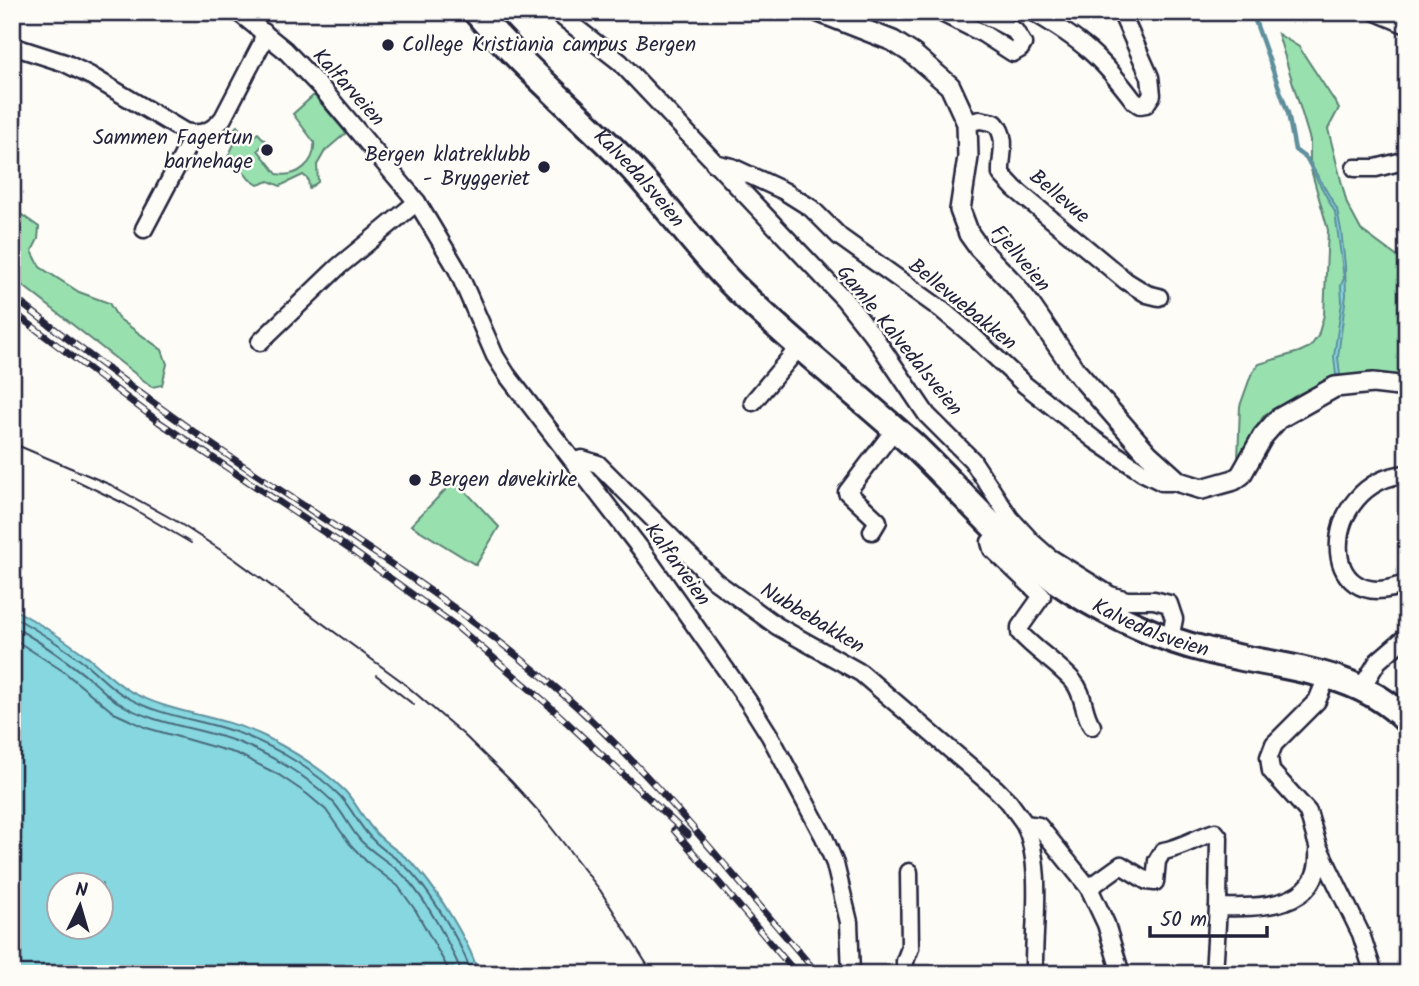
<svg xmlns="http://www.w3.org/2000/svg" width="1419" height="986" viewBox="0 0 1419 986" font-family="Kalam,sans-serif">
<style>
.green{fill:#98e1af;stroke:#5d8275;stroke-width:2}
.water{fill:#86d7df;stroke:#5e8f9d;stroke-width:2;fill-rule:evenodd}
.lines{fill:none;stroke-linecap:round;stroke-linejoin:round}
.shore{stroke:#4a6a7d;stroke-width:2}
.stream{stroke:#5e8f9d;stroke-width:4.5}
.minor-casing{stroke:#22223b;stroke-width:21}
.tertiary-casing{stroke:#22223b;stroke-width:24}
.primary-casing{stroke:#22223b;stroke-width:30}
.minor{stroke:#fdfcf7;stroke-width:16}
.tertiary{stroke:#fdfcf7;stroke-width:19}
.primary{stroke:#fdfcf7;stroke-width:24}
.tram{stroke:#22223b;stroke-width:2}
.rail-casing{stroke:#22223b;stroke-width:7}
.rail{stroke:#fdfcf7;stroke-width:4.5;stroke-dasharray:13;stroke-linecap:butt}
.poi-dot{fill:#22223b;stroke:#fdfcf7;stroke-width:2.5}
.labels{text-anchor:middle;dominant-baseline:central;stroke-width:5;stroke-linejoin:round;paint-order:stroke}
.poi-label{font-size:21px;fill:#22223b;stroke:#fdfcf7;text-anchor:start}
.street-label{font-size:21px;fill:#22223b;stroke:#fdfcf7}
</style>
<rect width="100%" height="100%" fill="#fdfcf7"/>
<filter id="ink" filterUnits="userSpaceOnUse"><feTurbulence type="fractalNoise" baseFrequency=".0143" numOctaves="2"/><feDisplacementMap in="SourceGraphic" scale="14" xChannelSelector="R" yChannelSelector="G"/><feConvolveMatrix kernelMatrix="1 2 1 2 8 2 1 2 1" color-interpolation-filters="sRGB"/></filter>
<g filter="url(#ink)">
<!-- green -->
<g class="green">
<path d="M 1278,34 L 1299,47 L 1339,108 L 1328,129 L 1347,204 L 1361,230 L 1407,264 L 1407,379 L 1389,375 L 1335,376 L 1301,393 L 1264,415 L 1238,460 L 1240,406 L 1251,375 L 1259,364 L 1299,352 L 1310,347 L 1318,336 L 1324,315 L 1328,230 L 1310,166 L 1310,140 Z"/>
<path d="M 314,95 L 346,133 L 325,151 L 317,165 L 318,182 L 309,188 L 308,179 L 303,175 L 280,186 L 269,181 L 258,185 L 249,179 L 243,171 L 233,170 L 227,159 L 235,142 L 234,129 L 237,126 L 249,140 L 258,133 L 266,142 L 258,150 L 277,174 C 297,178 316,163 314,142 L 293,114 Z"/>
<path d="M 12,208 L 39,227 L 38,239 L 32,251 L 40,267 L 79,292 L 109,303 L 118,318 L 162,350 L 167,364 L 162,385 L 152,387 L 12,277 Z"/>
<path d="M 455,480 L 499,527 L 476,565 L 411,525 Z"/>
</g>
<!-- water -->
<g class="water">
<path d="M 1309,161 L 1337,209 L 1341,230 L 1345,265 L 1346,295 L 1338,357 L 1340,375 L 1336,375 L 1334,356 L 1342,302 L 1341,286 L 1344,278 L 1335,212 L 1308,163 Z"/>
<path d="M 12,608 C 37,622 61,637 84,654 C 99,666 114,682 130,691 C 173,715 222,715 266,737 C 293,751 323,769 345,791 C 357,804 364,821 377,834 C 389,847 406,855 417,868 C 436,889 473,947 478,974 L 12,974 ZM 60,884 L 102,884 L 102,926 L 60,926 Z"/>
</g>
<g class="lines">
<!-- shore -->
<g class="shore">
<path d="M 12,616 C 39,631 64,647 88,666 C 100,676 112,689 125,696 C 163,719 206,719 246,736 C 279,749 315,771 340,796 C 352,809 359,826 372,839 C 384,852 401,860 412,873 C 432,895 464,946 471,974"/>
<path d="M 12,626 C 40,641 66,660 91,680 C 100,687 109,697 119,703 C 158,727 204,727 245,745 C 276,758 309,778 333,802 C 344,814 350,829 361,841 C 375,855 393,864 406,878 C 428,903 450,943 462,974"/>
<path d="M 12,638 L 63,671 L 114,713 L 147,728 L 238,754 L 279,775 L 307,794 L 326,810 L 349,843 L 367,862 L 398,886 L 416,911 L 451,974"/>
</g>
<!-- stream -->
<path class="stream" d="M 1252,12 L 1288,113 L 1295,150 L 1307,159 L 1311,166"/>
<defs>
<g id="minor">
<path d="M 238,12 L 285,50 L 323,90 L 417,202 L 457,269 L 495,356 L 507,375 L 643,552 L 748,701 L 770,736 L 824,837 L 835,864 L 849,922 L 851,974"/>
<path d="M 556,12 L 620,62 L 844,299 L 875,338 L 927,415 L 972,460 L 1010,518 L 1032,542 L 1049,557 L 1110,595 L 1127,600 L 1154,600 L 1169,604 L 1174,619 L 1170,639"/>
<path d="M 940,12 L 982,33 L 1013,53 L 1020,49 L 1023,44 L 1015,31 L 979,12"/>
<path d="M 1033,12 C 1081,40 1101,57 1134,101 L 1140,105 L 1146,104 L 1152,95 L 1150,77 L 1121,12"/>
<path d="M 1376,12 L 1407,25"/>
<path d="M 12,46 L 65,63 L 91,76 L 185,132 C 201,136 213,131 223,118 L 261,45 L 264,32"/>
<path d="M 967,123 L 980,120 L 995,123 C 1009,139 1000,155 1001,174 L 1015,189 L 1126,281 L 1147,294 L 1159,297"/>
<path d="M 714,163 L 732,167 L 784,191 L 811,208 L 840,237 L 942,310 L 973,336 L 1025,385 L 1095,440 L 1142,472 L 1162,482 L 1179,482"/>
<path d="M 1355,168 L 1376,168 L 1407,160"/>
<path d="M 144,229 L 194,134"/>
<path d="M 260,342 L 338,267 L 417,202"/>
<path d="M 753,402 L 800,346"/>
<path d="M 575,461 L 582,459 L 598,464 L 715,581 L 777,626 L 861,673 L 995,788 L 1009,802 L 1025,824 L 1039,826 L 1089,888 L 1106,924 L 1121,974"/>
<path d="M 1407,474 C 1318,481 1314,622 1407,583"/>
<path d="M 872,531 L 878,521 L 847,492 L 895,429"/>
<path d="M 1000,532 L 990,542 L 992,549 L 1042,596 L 1020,627 L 1020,633 C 1036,651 1057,663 1073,681 C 1085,694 1082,712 1092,726"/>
<path d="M 1327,677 L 1317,701 L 1274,744 L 1269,757 L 1271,771 L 1308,812 L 1318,846 L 1361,934 L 1374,974"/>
<path d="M 1362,687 L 1378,661 L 1407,636"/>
<path d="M 1025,824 C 1044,870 1033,925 1034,974"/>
<path d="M 1089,888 L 1121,865 L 1147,881 L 1155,882 L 1157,861 L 1163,851 C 1182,848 1197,837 1215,832 L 1219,837 L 1218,907"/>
<path d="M 905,974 L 905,961 L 910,948 L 909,872"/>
<path d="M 1214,974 L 1218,907 C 1258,908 1322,909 1318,851"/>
</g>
<path id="tertiary" d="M 819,12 L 893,41 L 913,54 L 950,86 L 967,123 L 968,157 L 960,210 L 969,234 L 979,248 L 1013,283 L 1028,302 L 1074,369 L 1148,454 L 1179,482 L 1202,489 L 1234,480 L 1241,475 L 1263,436 L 1278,419 L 1335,387 L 1373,383 L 1407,387"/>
<g id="primary">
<path id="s1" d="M 476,12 C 522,66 576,111 625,161 C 664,201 695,248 736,288 C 791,342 853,391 911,443 C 963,492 1009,551 1070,590 C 1113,617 1157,638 1206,650 C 1274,668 1356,667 1407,721"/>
</g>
</defs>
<!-- minor casing -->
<use href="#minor" class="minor-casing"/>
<!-- tertiary casing -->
<use href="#tertiary" class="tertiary-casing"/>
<!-- primary casing -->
<use href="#primary" class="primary-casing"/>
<!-- minor -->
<use href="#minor" class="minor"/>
<!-- tertiary -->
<use href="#tertiary" class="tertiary"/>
<!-- primary -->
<use href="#primary" class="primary"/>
<!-- tram -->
<g class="tram">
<path d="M 12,443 L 111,485 L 176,521 L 233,558 L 400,680 L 464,735 L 511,781 L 540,813 L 600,890 L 653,974"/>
<path d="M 71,478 L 125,504 L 191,543"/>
<path d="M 376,675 L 414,705"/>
</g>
<defs>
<g id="rail">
<path d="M 12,296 C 75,345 139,393 204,439 C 322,520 447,594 556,688 C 654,773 733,877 818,974"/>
<path d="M 12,311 L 159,422 L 354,552 L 456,626 L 544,701 L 688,835"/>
<path d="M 674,830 L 797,974"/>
</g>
</defs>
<!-- rail casing -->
<use href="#rail" class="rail-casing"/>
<!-- rail -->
<use href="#rail" class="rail"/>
</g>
</g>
<!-- markers -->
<g class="poi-dot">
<circle cx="388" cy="45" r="7"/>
<circle cx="267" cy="150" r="7"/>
<circle cx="544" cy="167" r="7"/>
<circle cx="415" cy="480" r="7"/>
</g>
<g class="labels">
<!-- poi labels -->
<g class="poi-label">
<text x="402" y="45">College Kristiania campus Bergen</text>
<text x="253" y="138" text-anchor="end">Sammen Fagertun<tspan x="253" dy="24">barnehage</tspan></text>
<text x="530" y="155" text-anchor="end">Bergen klatreklubb<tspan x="530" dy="24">- Bryggeriet</tspan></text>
<text x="429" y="480">Bergen døvekirke</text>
</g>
<!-- street labels -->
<g class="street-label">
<text transform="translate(348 88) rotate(48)">Kalfarveien</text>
<text stroke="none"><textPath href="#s1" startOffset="233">Kalvedalsveien</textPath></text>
<text transform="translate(1059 197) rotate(40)">Bellevue</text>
<text transform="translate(1020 259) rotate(50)">Fjellveien</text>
<text transform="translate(962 305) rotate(39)">Bellevuebakken</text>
<text transform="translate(899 341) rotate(51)">Gamle Kalvedalsveien</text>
<text transform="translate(677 565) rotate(54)">Kalfarveien</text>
<text transform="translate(812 619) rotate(31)">Nubbebakken</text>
<text stroke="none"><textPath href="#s1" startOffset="920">Kalvedalsveien</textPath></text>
</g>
</g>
<!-- margin -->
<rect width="1419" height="986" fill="none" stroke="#fdfcf7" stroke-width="42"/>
<rect x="21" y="21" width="1377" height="944" fill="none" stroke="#22223b" stroke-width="2.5" filter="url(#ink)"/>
<!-- north arrow -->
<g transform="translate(80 906) rotate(5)"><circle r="33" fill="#fdfcf7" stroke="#a5a5ac" stroke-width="2"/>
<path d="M0-5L12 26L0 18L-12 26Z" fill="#22223b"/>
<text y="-10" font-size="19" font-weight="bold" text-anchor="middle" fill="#22223b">N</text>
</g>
<!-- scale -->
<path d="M1150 926v10h117v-10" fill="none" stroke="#22223b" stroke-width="3.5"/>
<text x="1160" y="926" font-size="21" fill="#22223b" stroke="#fdfcf7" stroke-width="5" paint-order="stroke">50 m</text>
</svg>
